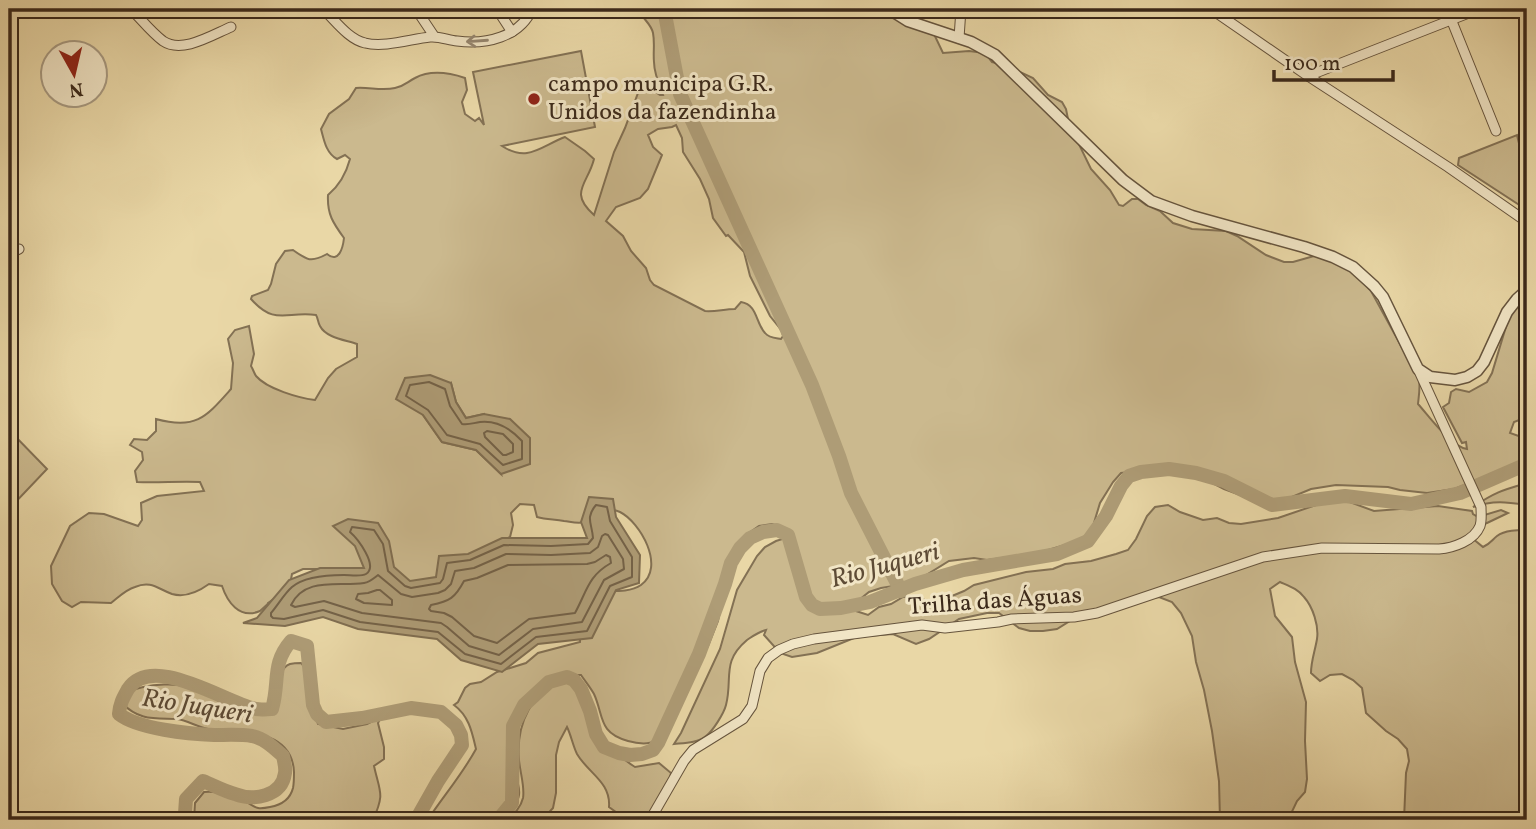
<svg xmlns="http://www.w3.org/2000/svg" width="1536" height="829" viewBox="0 0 1536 829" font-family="Vollkorn,serif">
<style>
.green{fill:#cbb98e;stroke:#837154;stroke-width:2;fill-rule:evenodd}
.water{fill:#ae9c76;stroke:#806e51;stroke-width:2}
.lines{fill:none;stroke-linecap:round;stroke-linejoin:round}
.shore{stroke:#746248;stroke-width:2}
.river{stroke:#ae9c76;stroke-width:14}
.minor-casing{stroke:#66543d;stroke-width:11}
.tertiary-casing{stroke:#66543d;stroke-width:13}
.minor{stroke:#f1e5c5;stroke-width:9}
.tertiary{stroke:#f1e5c5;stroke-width:10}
.oneway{stroke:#968770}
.poi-dot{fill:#8f2418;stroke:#f1e5c5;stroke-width:2.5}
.labels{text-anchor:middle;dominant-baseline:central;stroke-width:6;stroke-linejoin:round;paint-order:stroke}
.poi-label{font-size:24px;fill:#3b291a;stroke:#f1e5c5;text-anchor:start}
.street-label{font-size:24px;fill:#3b291a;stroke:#f1e5c5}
.water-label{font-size:26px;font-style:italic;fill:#5e4c36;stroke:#f1e5c5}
</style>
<rect width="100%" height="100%" fill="#e9d7a6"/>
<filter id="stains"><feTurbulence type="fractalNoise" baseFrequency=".00286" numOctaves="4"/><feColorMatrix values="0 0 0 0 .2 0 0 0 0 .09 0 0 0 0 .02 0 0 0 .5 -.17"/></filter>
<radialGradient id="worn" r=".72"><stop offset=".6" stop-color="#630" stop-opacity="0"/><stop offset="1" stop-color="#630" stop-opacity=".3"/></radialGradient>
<!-- green -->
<g class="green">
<path d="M 639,9 L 897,9 L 933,32 L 943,53 L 969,51 L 985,53 L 992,62 L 1005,65 L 1033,78 L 1048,95 L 1062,102 L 1066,109 L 1069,124 L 1091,169 L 1110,190 L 1119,205 L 1123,206 L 1132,199 L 1138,199 L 1146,205 L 1160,211 L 1173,223 L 1192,229 L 1226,231 L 1237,236 L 1266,255 L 1284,262 L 1293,262 L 1314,256 L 1326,255 L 1355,274 L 1371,291 L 1411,364 C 1422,380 1420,385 1418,404 C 1429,416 1451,447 1467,449 L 1466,442 L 1462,443 L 1443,407 L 1449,403 L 1451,392 L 1456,389 L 1469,392 L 1487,382 L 1492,373 L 1508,320 L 1522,299 L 1527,296 L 1527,417 L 1514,422 L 1510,433 L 1527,439 L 1527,462 L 1454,489 L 1427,493 L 1400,490 L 1388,487 L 1336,485 L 1311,489 L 1275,504 L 1262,503 L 1224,489 L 1201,477 L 1188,474 L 1149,470 L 1121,473 L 1113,482 L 1100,503 L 1093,526 L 1085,536 L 1075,542 L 1038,553 L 987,560 L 974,558 L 949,561 L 918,580 L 906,584 L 881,588 L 869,592 L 859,600 L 856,611 L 868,615 L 879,607 L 891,604 L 903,597 L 915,596 L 927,601 L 940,601 L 964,591 L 974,585 L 1026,572 L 1053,569 L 1065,564 L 1091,561 L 1116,554 L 1128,550 L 1136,539 L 1147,516 L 1155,507 L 1168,505 L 1180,512 L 1203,520 L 1217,518 L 1229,523 L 1241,524 L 1278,518 L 1316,505 L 1327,499 L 1339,498 L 1374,511 L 1438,506 L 1472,511 L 1473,514 L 1478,517 L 1501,510 L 1508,513 L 1487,523 L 1472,532 L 1472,538 L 1483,547 C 1490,544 1492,540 1497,536 C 1505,530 1518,530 1527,530 L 1527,820 L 1404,820 L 1406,773 L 1409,761 L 1407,749 L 1398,739 L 1386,731 L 1366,713 L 1362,688 L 1353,680 L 1342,674 L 1330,675 L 1320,681 L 1311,673 C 1311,661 1315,651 1317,639 C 1319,626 1313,607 1304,597 C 1298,589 1289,586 1280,582 L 1270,589 L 1275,616 L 1292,637 L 1295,662 L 1306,702 L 1305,741 L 1307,779 L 1305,792 L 1297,801 L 1288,820 L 1220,820 L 1219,781 L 1212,731 L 1204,690 L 1196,662 L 1192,636 L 1181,613 L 1172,602 L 1159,597 L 1145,599 L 1070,621 L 1057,629 L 1043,631 L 1030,631 L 1019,628 L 999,613 L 987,613 L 959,619 L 929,639 L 916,644 L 893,634 L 867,636 L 854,638 L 817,653 L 792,657 L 780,653 L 764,635 L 766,630 C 758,632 753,636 747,640 C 721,662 733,678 726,705 C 724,713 713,731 706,736 C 698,743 684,743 674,744 L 681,733 L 720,649 L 737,590 L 757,556 L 765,547 L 776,541 L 789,537 L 783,527 L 772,524 L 759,526 L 749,533 L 743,544 L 729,569 L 718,621 L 708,646 L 669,714 L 665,726 L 666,738 C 652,744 642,745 628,741 C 598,733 604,716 594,694 C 590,687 585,681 581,675 C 572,675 562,674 554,677 C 547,680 528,695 525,701 C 517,714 508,744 510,759 C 511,771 521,782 519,795 C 518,803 510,812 503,816 C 485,824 453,820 433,820 L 431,815 C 446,793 463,773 476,749 C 472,732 469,716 454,705 L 458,702 L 465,688 L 470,684 L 481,682 L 497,672 L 526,663 L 538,653 L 580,642 L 580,640 L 568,633 L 604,591 C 615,591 631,592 641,585 C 666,567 640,522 620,512 C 605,505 598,519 586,522 C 577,524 572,522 564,521 C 555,519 547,520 537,517 L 534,505 L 520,504 L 511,513 L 513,525 L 510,537 L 488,549 L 449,592 L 319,569 L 303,569 L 292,574 C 289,594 283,592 268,603 C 268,604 260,611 260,611 C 239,620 227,601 222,586 L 209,584 C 198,592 186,598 172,594 C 158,589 151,580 135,587 C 125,590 119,597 111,603 L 81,602 L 72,607 L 62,601 L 52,584 L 51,566 L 70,526 L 89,513 L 104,514 L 138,526 L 142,520 L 141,503 L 157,496 L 204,491 L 200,482 C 179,481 158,483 137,482 L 135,471 L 143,460 L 142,452 L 130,445 L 134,439 L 147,440 L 156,431 L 156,419 C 196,430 206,417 231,389 L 233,363 L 228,339 L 235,330 L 249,326 L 254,354 L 251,366 C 253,369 254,373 256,376 C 267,389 299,398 315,400 L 328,378 L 336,369 L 357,357 L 357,344 C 346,340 326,338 320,326 C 318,323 318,318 316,315 C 286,311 275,326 251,299 L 252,296 L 268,290 L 271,284 L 276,264 L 285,251 L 293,250 C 307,260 311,263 327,254 C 339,264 343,247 344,238 C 333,223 327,214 328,195 C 340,185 346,174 350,159 L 345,155 L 337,159 C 326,153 324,140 321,129 L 329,114 L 349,99 L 356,88 C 369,87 382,91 395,88 C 405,86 407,82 415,78 C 430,70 450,73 465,78 L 467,90 L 462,102 L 465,114 L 475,121 L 479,118 L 484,125 L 473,72 L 581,51 L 595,127 L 502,146 C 528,163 541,146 565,137 L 585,151 L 594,159 C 588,184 568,192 594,215 L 614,152 L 625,128 L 638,93 L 648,87 L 660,95 L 663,95 C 659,85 654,73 654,62 C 653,52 655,43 653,33 C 651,23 641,18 639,9 ZM 676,125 L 682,138 L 683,152 L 700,179 L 709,199 L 713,218 L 726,236 L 728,235 L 744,252 L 750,276 L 770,316 L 782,331 L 783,336 L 781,339 C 776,338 769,338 765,333 C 755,322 758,305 741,302 L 735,309 C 724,309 715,312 705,311 L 654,285 L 650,280 L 646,268 L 631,251 L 623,236 L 606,221 L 616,207 L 640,198 L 648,189 L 662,155 L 653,147 L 648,135 L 658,129 L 672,127 ZM 451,383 L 456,402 L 466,418 L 484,414 L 501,474 L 476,450 L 442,442 L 423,415 Z"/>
<path d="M 1517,135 L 1523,160 L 1527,158 L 1527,210 L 1458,165 L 1459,158 Z"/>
<path d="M 9,430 L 47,469 L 9,509 Z"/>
<path d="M 1527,483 L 1527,505 C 1507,502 1493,500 1473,507 C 1495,492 1503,490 1527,483 Z"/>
<path d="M 301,663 L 309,673 L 314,712 L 318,724 L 343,729 L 367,724 L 381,717 L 378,723 L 384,747 L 384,759 L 374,766 C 380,793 385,793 373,820 L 194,820 L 195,803 L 204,792 C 217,791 233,794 245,801 C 256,807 255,810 270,807 C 281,805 290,800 293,788 C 294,783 294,778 294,772 C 292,728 240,732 208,729 C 197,727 187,720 177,719 C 155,718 139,721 122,703 L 125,697 L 124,693 C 148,683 180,681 204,691 C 211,694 216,700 222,703 C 231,708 250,715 259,714 C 291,711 269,672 290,664 C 294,663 297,663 301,663 Z"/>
<path d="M 567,680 C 581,692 584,707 592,723 C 596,731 601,735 606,741 C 616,751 623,760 635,767 L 659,763 L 671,773 L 668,786 L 649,820 L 627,820 L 609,807 C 611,782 588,773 577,754 C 573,746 571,735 567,727 L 559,742 L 556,755 L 556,793 L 553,808 L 542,820 L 508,820 C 514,814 521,807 523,798 C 525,787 520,772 519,760 C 516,725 531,689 567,680 Z"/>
</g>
<!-- water -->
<g class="water">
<path d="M 430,375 L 451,383 L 456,402 L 466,418 L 484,414 L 510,419 L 530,438 L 530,464 L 501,474 L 476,450 L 442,442 L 423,415 L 396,399 L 405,378 Z"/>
<path d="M 589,497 L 613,499 L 616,517 L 640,555 L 639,583 L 616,590 L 592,638 L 538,644 L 502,672 L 461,660 L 437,639 L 358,629 L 323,617 L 285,626 L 243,623 L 257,618 L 289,580 L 320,568 L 364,568 L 355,546 L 333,526 L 348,519 L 378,523 L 389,541 L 394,567 L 410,581 L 436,577 L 439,556 L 468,554 L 502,538 L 587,538 L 581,522 Z"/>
</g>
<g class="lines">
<!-- shore -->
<g class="shore">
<path d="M 429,382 L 445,389 L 450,406 L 462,424 C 469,425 473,423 480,422 C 498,420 511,429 522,441 L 522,459 L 503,465 L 480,444 L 447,435 L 428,410 L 406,396 L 410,385 Z"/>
<path d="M 487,431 L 503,434 L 513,444 L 513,452 L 506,455 L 503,455 L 485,437 L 484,433 Z"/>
<path d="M 596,505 L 607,507 L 610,521 L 632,557 L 632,577 L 610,586 L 587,631 L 536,637 L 501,664 L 465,654 L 438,632 L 360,622 L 323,610 L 284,619 L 273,618 L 271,616 L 271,613 C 278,605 284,594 292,587 C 305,576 328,575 344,575 C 350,575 361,577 366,574 C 379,566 357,538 350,532 L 352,527 L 374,530 L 383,544 L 388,571 L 405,586 L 411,588 L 440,583 L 443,579 L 447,563 L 470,560 L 504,545 L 551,546 L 588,544 L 593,538 C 592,523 585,518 596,505 Z"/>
<path d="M 605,534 L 608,535 L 623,559 L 624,569 L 604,580 L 582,622 L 533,629 L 499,655 L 469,646 L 447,627 L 441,623 L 362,613 L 324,601 L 295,607 L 291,605 C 305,576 339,587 364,583 C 370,582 374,578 378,575 L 401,594 L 412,597 L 438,593 L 445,590 L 451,584 L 455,571 L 474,568 L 506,554 L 551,555 L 590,553 L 598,547 L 602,536 Z"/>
<path d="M 606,555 L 610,557 L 611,563 C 588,576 587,591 575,613 L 529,619 L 497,643 L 474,636 L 452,617 L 444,613 L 431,611 L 429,609 L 431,605 C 450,601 455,598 464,581 L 477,578 L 508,565 L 587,564 L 595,562 Z"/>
<path d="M 377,590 L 380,590 L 392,600 L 392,605 L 364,603 L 356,599 L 358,594 L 368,593 Z"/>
</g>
<!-- river -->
<g class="river">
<path d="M 664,9 L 680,94 L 812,385 L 839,456 L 851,493 L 901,591"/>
<path d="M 183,820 L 185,814 L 186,799 L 203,781 C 213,785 224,791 235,794 C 253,801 282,797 285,773 C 286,768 284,761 283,756 C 273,747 265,739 252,736 C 240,734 226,735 214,735 C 189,734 138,729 119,714 C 120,703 123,698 128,689 C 152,652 226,703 256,709 C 262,710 267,709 272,709 C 280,682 271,664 291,641 L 307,646 L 313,705 L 317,714 L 326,722 L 362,718 L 411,708 L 441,712 L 456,725 L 461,735 L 462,745 L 438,781 L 416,820"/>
<path d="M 498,820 L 512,803 L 513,726 L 524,705 L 549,682 L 567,677 L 574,680 L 581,689 L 590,711 L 596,734 L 604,747 L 619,753 L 630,755 L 642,754 L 653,750 L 658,743 L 699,654 L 725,584 L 731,563 L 740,548 L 750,538 L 763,532 L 777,530 L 788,535 L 806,597 L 812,605 L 820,609 L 841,608 L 870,602 L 915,584 L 963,570 L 1057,554 L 1088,541 L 1106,516 L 1121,486 L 1129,476 L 1141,472 L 1169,469 L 1196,473 L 1224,481 L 1272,505 L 1345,496 L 1411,504 L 1460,493 L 1527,464"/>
</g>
<defs>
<g id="minor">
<path d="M 131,9 C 141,19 151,32 163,41 C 182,54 212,35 231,27"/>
<path d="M 323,9 C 335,20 348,39 365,43 C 384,48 411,39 430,37 C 439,36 448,40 457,41 C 486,45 520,37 532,9"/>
<path d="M 416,9 L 434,36"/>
<path d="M 497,9 L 512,32"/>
<path d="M 1211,9 L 1308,76 L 1448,167 L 1527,222"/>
<path d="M 1451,19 L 1496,131"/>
<path d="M 959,38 L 961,9"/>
<path d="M 1308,76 L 1479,9"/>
<path d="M 9,254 L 19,249"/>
<path d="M 650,820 L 684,761 L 693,750 L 743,719 L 752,706 L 760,671 L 768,658 L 779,650 L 793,644 L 814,639 L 922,625 L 945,628 L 998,622 L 1012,619 L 1074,617 L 1097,613 L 1263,557 L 1322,548 L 1439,549 C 1453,548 1474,541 1480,526 C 1482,520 1481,513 1481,507 L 1418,369"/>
</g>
<path id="tertiary" d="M 889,9 L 908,21 L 971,42 L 995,55 L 1123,180 L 1151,201 L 1192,216 L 1304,247 L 1333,257 L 1353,267 L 1374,286 L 1383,297 L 1418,369 L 1430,377 L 1455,380 L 1467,377 L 1477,371 L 1484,362 L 1507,312 L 1517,299 L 1527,290"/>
</defs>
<!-- minor casing -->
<use href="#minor" class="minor-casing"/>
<!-- tertiary casing -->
<use href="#tertiary" class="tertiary-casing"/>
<!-- minor -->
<use href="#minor" class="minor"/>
<!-- tertiary -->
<use href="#tertiary" class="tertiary"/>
</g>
<!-- one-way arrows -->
<defs><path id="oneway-shaft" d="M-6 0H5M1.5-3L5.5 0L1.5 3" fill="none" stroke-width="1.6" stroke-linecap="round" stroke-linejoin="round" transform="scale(1.75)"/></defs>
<use class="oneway" href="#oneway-shaft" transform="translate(477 41) rotate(176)"/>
<!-- markers -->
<circle class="poi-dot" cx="534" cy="99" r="7"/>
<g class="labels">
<!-- poi labels -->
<g class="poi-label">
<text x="548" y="85">campo municipa G.R.<tspan x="548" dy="28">Unidos da fazendinha</tspan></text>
</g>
<!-- street labels -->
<g class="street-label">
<text transform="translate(995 602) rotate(-4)">Trilha das Águas</text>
</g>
<!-- water labels -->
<g class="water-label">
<text transform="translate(885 566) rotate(-15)">Rio Juqueri</text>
<text transform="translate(197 707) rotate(9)">Rio Juqueri</text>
</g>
</g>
<!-- margin -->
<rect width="1536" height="829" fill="none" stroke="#e9d7a6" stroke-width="35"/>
<rect x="10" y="10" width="1515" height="808" fill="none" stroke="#3b291a" stroke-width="3.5"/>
<rect x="18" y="18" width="1501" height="794" fill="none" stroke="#3b291a" stroke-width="2"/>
<!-- north arrow -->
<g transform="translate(74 74) rotate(172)"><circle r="33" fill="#f1e5c5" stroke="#a89a81" stroke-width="2"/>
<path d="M0-5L12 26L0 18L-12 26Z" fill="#8f2418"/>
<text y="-10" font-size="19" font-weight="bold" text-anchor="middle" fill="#3b291a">N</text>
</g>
<!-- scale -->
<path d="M1274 70v10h119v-10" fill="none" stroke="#3b291a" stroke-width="3.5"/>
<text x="1284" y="70" font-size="21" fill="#3b291a" stroke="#f1e5c5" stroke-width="5" paint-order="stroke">100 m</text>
<rect width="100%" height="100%" filter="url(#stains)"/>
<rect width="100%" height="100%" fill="url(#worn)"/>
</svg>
